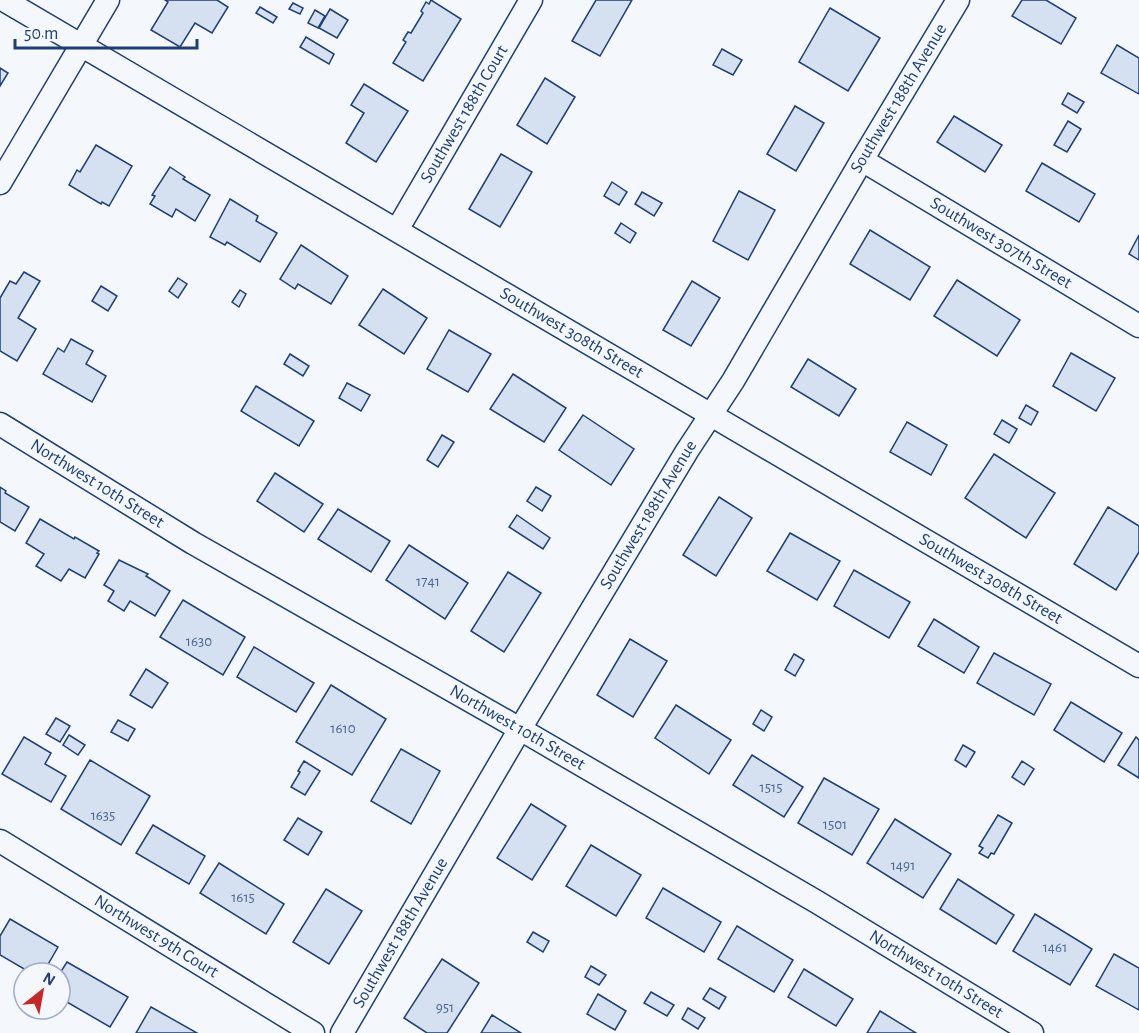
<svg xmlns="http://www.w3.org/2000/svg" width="1139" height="1033" viewBox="0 0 1139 1033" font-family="'Alegreya Sans',sans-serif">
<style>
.building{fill:#d5e0f0;stroke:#1d3f73;stroke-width:1.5}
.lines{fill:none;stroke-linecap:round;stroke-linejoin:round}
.street-casing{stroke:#1d3f73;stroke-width:25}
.street{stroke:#f4f7fb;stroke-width:22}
.labels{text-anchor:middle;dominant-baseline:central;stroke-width:4.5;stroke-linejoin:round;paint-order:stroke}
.number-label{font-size:15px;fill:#4b6792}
.street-label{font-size:18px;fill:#1d3f73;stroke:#f4f7fb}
</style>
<rect width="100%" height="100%" fill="#f4f7fb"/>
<!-- building -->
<g class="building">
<path d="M 165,0 L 217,0 L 228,7 L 212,33 L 195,23 L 180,47 L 151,30 L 168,2 Z"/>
<path d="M 431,0 L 461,19 L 423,81 L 393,63 L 406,42 L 403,40 L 408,32 L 411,33 L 423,13 L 421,11 L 426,2 L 429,4 Z"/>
<path d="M 596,0 L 632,0 L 600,56 L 572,41 Z"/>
<path d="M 1022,0 L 1046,0 L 1076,18 L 1061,44 L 1012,16 Z"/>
<path d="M 293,3 L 303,8 L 300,14 L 289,9 Z"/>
<path d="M 260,7 L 277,17 L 273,23 L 256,13 Z"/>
<path d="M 830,8 L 880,38 L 848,91 L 799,62 Z"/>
<path d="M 330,9 L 348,20 L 337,38 L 319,28 Z"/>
<path d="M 315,10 L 325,16 L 318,28 L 308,23 Z"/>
<path d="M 306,37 L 334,54 L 329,64 L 300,47 Z"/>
<path d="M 1117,45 L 1139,58 L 1139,94 L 1101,73 Z"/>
<path d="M 722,49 L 742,60 L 733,75 L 713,65 Z"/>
<path d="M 0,68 L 8,73 L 0,86 Z"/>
<path d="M 545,78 L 575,97 L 547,144 L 517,125 Z"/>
<path d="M 364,84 L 408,111 L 376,162 L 346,143 L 364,113 L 351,105 Z"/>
<path d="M 1068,93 L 1084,102 L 1077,113 L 1062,104 Z"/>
<path d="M 795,106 L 824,123 L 796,171 L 767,154 Z"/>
<path d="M 954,116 L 1002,145 L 985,172 L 937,142 Z"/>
<path d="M 1068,121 L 1081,129 L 1067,152 L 1054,145 Z"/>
<path d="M 96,145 L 132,166 L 109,206 L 102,202 L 101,204 L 69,185 L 77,170 L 80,172 Z"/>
<path d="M 501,154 L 532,172 L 500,227 L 469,209 Z"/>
<path d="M 1042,163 L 1095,194 L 1079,222 L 1026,191 Z"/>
<path d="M 170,167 L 185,177 L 183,179 L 210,195 L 195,221 L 176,209 L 172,217 L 150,204 L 155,196 L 152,195 Z"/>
<path d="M 612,182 L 627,192 L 619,205 L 604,196 Z"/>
<path d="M 739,191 L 775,210 L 748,260 L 713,241 Z"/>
<path d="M 642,192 L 662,203 L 654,216 L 635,204 Z"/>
<path d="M 230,199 L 258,216 L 256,221 L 277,233 L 260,262 L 227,242 L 225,245 L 210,237 Z"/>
<path d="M 621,223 L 636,233 L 630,243 L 615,233 Z"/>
<path d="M 870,230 L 930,267 L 910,300 L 850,264 Z"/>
<path d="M 1139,235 L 1139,260 L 1129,254 Z"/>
<path d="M 301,245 L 348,276 L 331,304 L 298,284 L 295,289 L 280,279 Z"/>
<path d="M 24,272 L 40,281 L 18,318 L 36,329 L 17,361 L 0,351 L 0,298 L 10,281 L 16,284 Z"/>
<path d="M 178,278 L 187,284 L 178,298 L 169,291 Z"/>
<path d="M 957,280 L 1020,320 L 997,356 L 934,316 Z"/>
<path d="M 692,281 L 720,298 L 691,346 L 663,330 Z"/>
<path d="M 101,286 L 117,296 L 108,311 L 92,301 Z"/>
<path d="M 383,289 L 427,318 L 404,354 L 359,325 Z"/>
<path d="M 240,290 L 246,294 L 239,307 L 232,302 Z"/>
<path d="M 449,330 L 491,354 L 468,392 L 427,369 Z"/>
<path d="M 71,339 L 93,351 L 86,364 L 106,376 L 92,402 L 43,374 L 58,348 L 64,352 Z"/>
<path d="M 1071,353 L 1115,378 L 1096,411 L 1053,386 Z"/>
<path d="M 290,354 L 309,366 L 303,376 L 284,364 Z"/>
<path d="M 808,359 L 856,389 L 839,416 L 791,387 Z"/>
<path d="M 513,374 L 566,408 L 544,442 L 490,409 Z"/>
<path d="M 347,383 L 370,395 L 361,411 L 339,398 Z"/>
<path d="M 256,386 L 314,421 L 299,446 L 241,411 Z"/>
<path d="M 1026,405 L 1038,412 L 1031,425 L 1019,418 Z"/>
<path d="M 583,415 L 634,449 L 611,485 L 559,450 Z"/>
<path d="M 1002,420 L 1017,429 L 1009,443 L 994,434 Z"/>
<path d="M 907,422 L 947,445 L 931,475 L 890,452 Z"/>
<path d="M 442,435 L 454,442 L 438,467 L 427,460 Z"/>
<path d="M 994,454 L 1055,493 L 1026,538 L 965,498 Z"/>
<path d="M 275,473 L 323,504 L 304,532 L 257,501 Z"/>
<path d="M 0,487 L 6,491 L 5,493 L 29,507 L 15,531 L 0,522 Z"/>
<path d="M 536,487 L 551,496 L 542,511 L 527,501 Z"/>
<path d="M 719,497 L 752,518 L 716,576 L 683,555 Z"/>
<path d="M 1108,507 L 1139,526 L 1139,552 L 1116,590 L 1074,564 Z"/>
<path d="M 338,509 L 390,541 L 371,572 L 318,539 Z"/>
<path d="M 517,515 L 550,538 L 543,549 L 509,527 Z"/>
<path d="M 40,519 L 74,539 L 75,537 L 99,551 L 97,553 L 99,554 L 85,578 L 69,569 L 61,581 L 36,566 L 44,554 L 26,543 Z"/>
<path d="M 790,533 L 840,561 L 817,600 L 767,571 Z"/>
<path d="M 409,545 L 468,583 L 445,619 L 386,580 Z"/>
<path d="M 119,560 L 148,574 L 146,576 L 170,591 L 155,616 L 130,601 L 124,611 L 108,601 L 114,591 L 104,585 Z"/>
<path d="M 854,570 L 910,602 L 889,638 L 834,606 Z"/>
<path d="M 508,572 L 541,593 L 504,652 L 471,631 Z"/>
<path d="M 183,600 L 245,637 L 223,675 L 160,637 Z"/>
<path d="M 934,619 L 979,647 L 964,673 L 918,646 Z"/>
<path d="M 630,639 L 667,661 L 633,717 L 597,695 Z"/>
<path d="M 254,647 L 314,683 L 296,712 L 237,677 Z"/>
<path d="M 994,653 L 1051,684 L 1034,715 L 977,683 Z"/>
<path d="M 794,654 L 804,660 L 795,676 L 785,670 Z"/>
<path d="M 146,669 L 168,683 L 152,708 L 130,695 Z"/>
<path d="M 331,685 L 386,719 L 352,775 L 296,742 Z"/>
<path d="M 1071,702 L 1122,733 L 1104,762 L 1054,730 Z"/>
<path d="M 676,705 L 731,740 L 709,774 L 655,738 Z"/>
<path d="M 761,710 L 772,717 L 764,731 L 753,724 Z"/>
<path d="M 56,718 L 70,726 L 60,742 L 46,734 Z"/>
<path d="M 118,720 L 135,729 L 128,741 L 111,732 Z"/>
<path d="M 69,735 L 85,745 L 78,755 L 63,745 Z"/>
<path d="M 24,737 L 51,753 L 45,764 L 66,776 L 51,802 L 2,774 Z"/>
<path d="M 1136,737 L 1139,740 L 1139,778 L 1118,765 Z"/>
<path d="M 963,745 L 975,752 L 966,767 L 955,760 Z"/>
<path d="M 401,749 L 440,771 L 411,824 L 371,801 Z"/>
<path d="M 752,755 L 803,787 L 784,817 L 733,785 Z"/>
<path d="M 90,760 L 150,796 L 121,845 L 61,809 Z"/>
<path d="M 304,761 L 320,771 L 305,795 L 291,787 L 300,772 L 298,771 Z"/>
<path d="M 1022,761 L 1034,769 L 1024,785 L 1012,777 Z"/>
<path d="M 824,778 L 879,809 L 852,855 L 798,823 Z"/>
<path d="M 531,804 L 566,826 L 532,880 L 497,858 Z"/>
<path d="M 998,815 L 1012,823 L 994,854 L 991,853 L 988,858 L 979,853 L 983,848 L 979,846 Z"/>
<path d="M 298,818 L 322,832 L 308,855 L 284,840 Z"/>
<path d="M 895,819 L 951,854 L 923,898 L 867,863 Z"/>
<path d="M 153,825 L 205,856 L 189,884 L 136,853 Z"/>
<path d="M 591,845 L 641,875 L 616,916 L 566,886 Z"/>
<path d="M 219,863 L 284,904 L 266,934 L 200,893 Z"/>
<path d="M 958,879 L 1014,915 L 996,944 L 940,909 Z"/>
<path d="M 663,888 L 721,922 L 704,952 L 646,918 Z"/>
<path d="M 326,889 L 362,911 L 329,964 L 293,942 Z"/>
<path d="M 1035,914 L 1092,949 L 1070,985 L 1013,951 Z"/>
<path d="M 10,919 L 58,947 L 43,973 L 31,973 L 0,955 L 0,936 Z"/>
<path d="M 737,926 L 793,960 L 774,992 L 718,959 Z"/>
<path d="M 533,932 L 549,941 L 543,952 L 527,942 Z"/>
<path d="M 1114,954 L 1139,968 L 1139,1010 L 1096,986 Z"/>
<path d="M 442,959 L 479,983 L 447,1033 L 427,1033 L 404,1018 Z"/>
<path d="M 67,962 L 128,997 L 110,1027 L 60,998 L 60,973 Z"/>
<path d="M 591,966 L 606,975 L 599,985 L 585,977 Z"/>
<path d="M 804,969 L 853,999 L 836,1026 L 788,997 Z"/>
<path d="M 710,988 L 726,997 L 719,1009 L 703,999 Z"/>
<path d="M 651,992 L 674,1005 L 667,1016 L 644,1003 Z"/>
<path d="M 598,994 L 626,1011 L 615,1030 L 587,1014 Z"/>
<path d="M 151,1007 L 197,1033 L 136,1033 Z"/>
<path d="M 688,1008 L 705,1018 L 698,1029 L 682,1019 Z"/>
<path d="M 880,1011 L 916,1033 L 867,1033 Z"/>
<path d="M 492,1015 L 521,1033 L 481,1033 Z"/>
</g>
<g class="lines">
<defs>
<g id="street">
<path id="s1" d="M 4,0 L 1139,666"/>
<path id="s2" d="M 862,160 L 1139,326"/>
<path d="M 0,183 L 108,0"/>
<path id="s3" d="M 397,230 L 531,0"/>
<path id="s4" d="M 0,424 L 193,543 L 520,729 L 817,902 L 1032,1033"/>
<path id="s5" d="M 0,841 L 313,1033"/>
<path id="s6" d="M 342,1033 L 520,729 L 687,451 L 733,381 L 862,160 L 958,0"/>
</g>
</defs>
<!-- street casing -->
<use href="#street" class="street-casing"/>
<!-- street -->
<use href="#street" class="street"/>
</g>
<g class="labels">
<!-- number labels -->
<g class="number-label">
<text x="428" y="581">1741</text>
<text x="199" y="641">1630</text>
<text x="343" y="728">1610</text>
<text x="771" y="787">1515</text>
<text x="103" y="815">1635</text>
<text x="835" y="824">1501</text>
<text x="903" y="865">1491</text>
<text x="243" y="897">1615</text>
<text x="1055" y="947">1461</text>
<text x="445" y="1007">951</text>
</g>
<!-- street labels -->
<g class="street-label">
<text stroke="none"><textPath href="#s6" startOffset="1088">Southwest 188th Avenue</textPath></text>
<text stroke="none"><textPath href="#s3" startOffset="134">Southwest 188th Court</textPath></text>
<text stroke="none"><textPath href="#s2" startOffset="162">Southwest 307th Street</textPath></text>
<text stroke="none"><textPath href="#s1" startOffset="658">Southwest 308th Street</textPath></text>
<text stroke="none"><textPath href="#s4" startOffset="114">Northwest 10th Street</textPath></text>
<text stroke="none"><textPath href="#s6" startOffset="602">Southwest 188th Avenue</textPath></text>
<text stroke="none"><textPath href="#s1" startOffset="1144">Southwest 308th Street</textPath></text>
<text stroke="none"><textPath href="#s4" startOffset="600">Northwest 10th Street</textPath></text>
<text stroke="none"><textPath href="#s6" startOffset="116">Southwest 188th Avenue</textPath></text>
<text stroke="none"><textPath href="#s5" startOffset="183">Northwest 9th Court</textPath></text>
<text stroke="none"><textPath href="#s4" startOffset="1086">Northwest 10th Street</textPath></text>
</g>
</g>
<!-- north arrow -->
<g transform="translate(42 991) rotate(31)"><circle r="28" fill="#f4f7fb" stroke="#9eadc5" stroke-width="1.5"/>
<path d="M0-4.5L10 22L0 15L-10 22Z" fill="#c62828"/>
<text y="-9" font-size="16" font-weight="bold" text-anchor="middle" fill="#1d3f73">N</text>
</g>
<!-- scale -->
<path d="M15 39v9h182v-9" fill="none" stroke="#1d3f73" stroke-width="3"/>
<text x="24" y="39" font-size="18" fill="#1d3f73" stroke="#f4f7fb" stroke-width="4.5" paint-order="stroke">50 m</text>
</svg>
